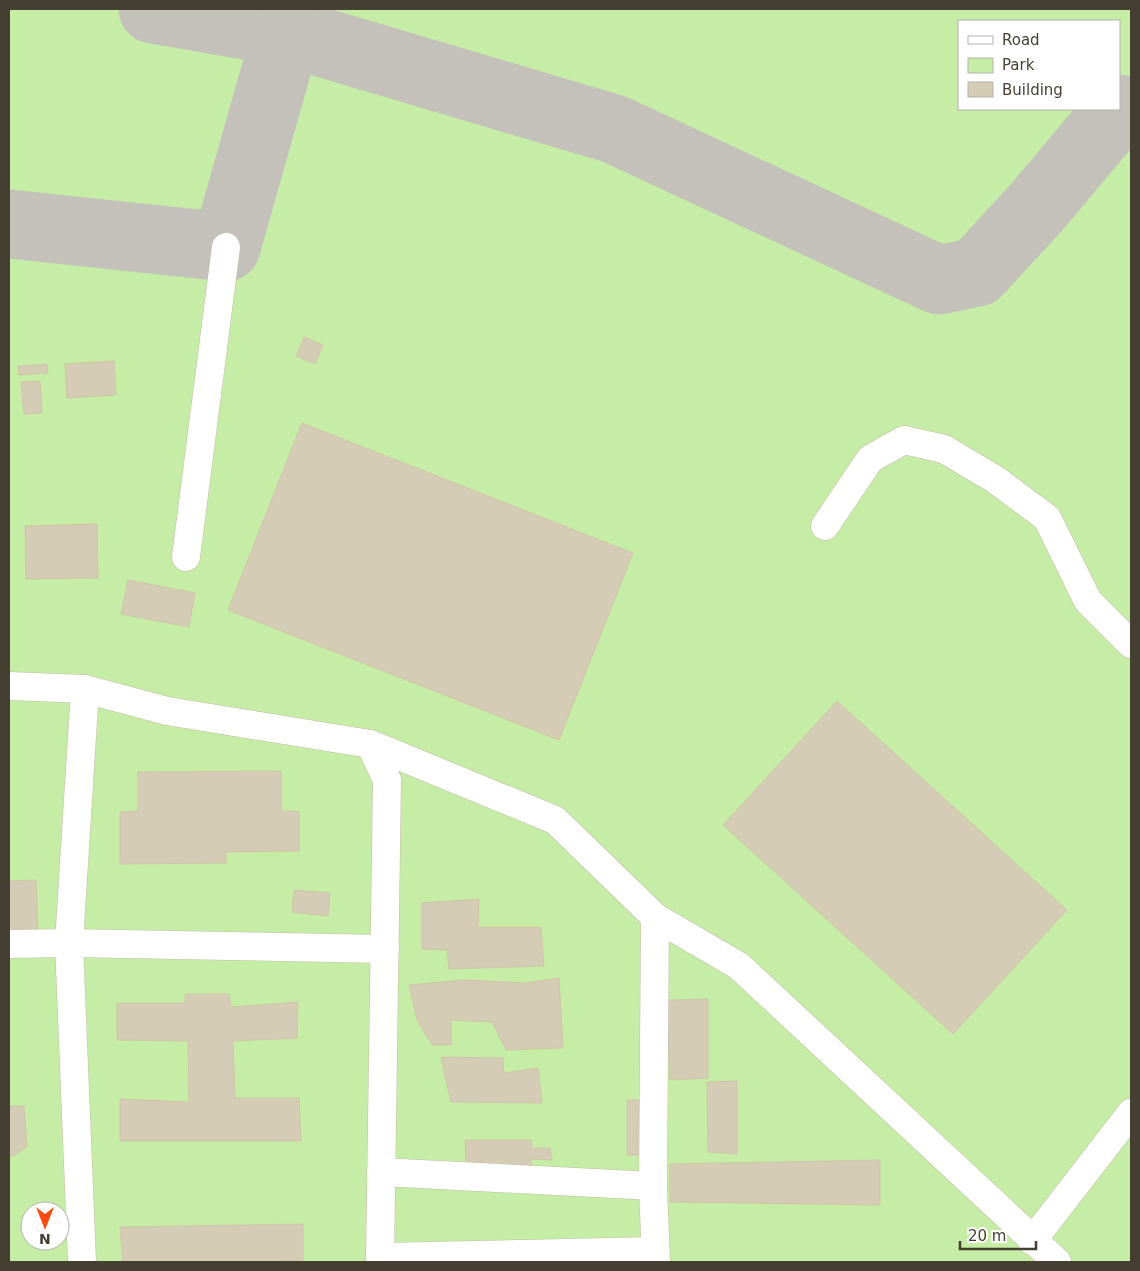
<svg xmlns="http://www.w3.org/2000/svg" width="1140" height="1271" viewBox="0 0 1140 1271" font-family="'DejaVu Sans',sans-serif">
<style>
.green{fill:#c6eda5;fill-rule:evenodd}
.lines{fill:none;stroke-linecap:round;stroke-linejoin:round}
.taxiway{stroke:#c3c1ba;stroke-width:69}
.building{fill:#d5ccb6;stroke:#d1c5a8}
.minor-casing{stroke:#c2bba6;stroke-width:29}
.minor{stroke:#fff;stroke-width:28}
</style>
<rect width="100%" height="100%" fill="#f3efe2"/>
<!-- green -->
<path class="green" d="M 9,9 L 1131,9 L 1131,1262 L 9,1262 ZM 959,21 L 1119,21 L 1119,109 L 959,109 ZM 30,1211 L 60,1211 L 60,1241 L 30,1241 Z"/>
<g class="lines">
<!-- taxiway -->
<g class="taxiway">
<path d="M 153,9 L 287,32 L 614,129 L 939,280 L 977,272 L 1036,208 L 1119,109"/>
<path d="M 9,224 L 226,247 L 287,32"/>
</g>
</g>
<!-- building -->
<g class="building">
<path d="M 304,337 L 323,345 L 315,364 L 296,356 Z"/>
<path d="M 114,361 L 116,395 L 67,398 L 65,364 Z"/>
<path d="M 47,364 L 48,373 L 19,375 L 18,366 Z"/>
<path d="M 40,381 L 42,413 L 24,414 L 21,382 Z"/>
<path d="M 302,423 L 633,553 L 559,740 L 228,610 Z"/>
<path d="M 97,524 L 98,578 L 26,579 L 25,526 Z"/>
<path d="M 128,580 L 195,593 L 189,627 L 121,614 Z"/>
<path d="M 837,701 L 1067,910 L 953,1034 L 723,825 Z"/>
<path d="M 281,771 L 281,811 L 298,811 L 299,812 L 299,851 L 226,852 L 226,863 L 120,864 L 120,812 L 138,811 L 138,772 Z"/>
<path d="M 36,880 L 38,935 L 9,937 L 9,881 Z"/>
<path d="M 294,890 L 330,893 L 328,916 L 292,912 Z"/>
<path d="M 479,899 L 478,927 L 541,927 L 544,966 L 449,969 L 447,950 L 422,949 L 422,903 Z"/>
<path d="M 559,978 L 563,1048 L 506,1050 L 492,1022 L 451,1020 L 451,1045 L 432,1045 L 417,1020 L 409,985 L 465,980 L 526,983 Z"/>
<path d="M 185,994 L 229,994 L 231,1007 L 298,1002 L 297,1038 L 233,1041 L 235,1098 L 299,1098 L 301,1141 L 120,1141 L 120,1099 L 189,1102 L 188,1041 L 117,1040 L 117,1003 L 185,1003 Z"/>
<path d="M 708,999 L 708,1078 L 670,1080 L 667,1000 Z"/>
<path d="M 441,1057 L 503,1058 L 504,1073 L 538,1068 L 542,1103 L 451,1102 Z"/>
<path d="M 737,1081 L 737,1154 L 708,1152 L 707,1082 Z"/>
<rect x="627" y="1100" width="13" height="55"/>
<path d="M 9,1106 L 24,1106 L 27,1147 L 13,1156 L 9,1156 Z"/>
<path d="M 465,1140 L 531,1140 L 532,1148 L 550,1148 L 552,1160 L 530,1159 L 532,1167 L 466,1163 Z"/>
<path d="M 880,1160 L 880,1205 L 670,1202 L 670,1164 Z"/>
<path d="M 303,1224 L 303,1260 L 270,1262 L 123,1262 L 120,1227 Z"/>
</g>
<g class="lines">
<defs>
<g id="minor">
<path d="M 825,526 L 870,459 L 904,440 L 944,449 L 996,480 L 1047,518 L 1088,601 L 1131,644"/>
<path d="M 186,557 L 226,247"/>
<path d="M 9,686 L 85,689 L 167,711 L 370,744 L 555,820 L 655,917 L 739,966 L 1057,1262"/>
<path d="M 370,744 L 387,780 L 380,1262"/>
<path d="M 655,917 L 653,1186 L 656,1262"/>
<path d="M 9,944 L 69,943 L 385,949"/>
<path d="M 381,1172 L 653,1186"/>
<path d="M 1032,1241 L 1131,1113"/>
<path d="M 380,1257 L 655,1251"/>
<path d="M 82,1262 L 69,943 L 85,689"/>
</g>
</defs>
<!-- minor casing -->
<use href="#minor" class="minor-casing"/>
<!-- minor -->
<use href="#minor" class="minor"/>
</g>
<!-- border -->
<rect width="1140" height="1271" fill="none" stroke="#453f32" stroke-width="20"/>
<!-- legend -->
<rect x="958" y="20" width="162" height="90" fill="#ffffff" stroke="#b5b2ad"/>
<rect x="968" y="36" width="25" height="8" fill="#ffffff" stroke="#b5b2ad"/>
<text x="1002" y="45" font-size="15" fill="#453f32">Road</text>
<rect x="968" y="58" width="25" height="15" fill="#c6eda5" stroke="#b5b2ad"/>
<text x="1002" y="70" font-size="15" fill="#453f32">Park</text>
<rect x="968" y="82" width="25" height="15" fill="#d5ccb6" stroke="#b5b2ad"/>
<text x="1002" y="95" font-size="15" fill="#453f32">Building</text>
<!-- north arrow -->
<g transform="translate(45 1226) rotate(180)"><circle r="24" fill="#ffffff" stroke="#b5b2ad"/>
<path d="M0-4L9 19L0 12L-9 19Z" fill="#ff480d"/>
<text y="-8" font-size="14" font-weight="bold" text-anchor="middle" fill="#453f32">N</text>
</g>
<!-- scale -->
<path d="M960 1241v8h76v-8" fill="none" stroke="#453f32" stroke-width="2.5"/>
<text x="968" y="1241" font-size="15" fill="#453f32" stroke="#ffffff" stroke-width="4" paint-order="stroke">20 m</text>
</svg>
